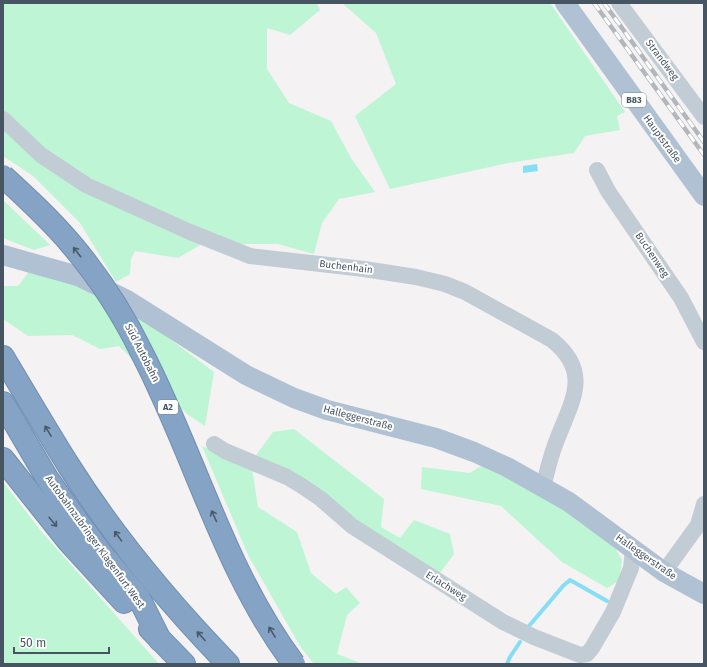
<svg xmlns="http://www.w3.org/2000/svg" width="707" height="667" viewBox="0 0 707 667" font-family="'Fira Sans',sans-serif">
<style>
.green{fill:#bef5d4}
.water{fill:#86ddf6}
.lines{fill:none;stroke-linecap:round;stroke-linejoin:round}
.stream{stroke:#86ddf6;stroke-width:4}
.highway-casing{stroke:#708eb1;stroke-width:24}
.minor{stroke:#c2ccd5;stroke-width:16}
.major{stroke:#afc1d3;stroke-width:20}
.highway{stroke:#85a3c5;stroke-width:22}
.rail-casing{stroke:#b3b7bd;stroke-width:4.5}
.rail{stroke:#fff;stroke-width:3;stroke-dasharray:9;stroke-linecap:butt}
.highway-bridge-casing{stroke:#708eb1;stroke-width:24;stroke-linecap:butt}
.highway-bridge{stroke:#85a3c5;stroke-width:22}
.oneway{stroke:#4a5967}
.labels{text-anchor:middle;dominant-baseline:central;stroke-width:4;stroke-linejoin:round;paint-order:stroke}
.shield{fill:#fff;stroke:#7e8891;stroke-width:1}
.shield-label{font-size:9px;font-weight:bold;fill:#475562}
.street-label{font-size:10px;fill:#475562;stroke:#fff}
</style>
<rect width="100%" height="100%" fill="#f4f2f2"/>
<!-- green -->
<g class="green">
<path d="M 3,3 L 317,3 L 320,10 L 290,35 L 267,28 L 267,69 L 289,103 L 331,121 L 351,158 L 375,192 L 339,199 L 322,223 L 314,254 L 278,244 L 202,244 L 178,258 L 135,251 L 131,259 L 130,274 L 116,282 L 80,223 L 33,176 L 3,156 Z"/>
<path d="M 342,3 L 550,3 L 625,112 L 617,116 L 620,130 L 585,136 L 574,153 L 508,163 L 390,189 L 355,116 L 396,84 L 376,33 Z"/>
<path d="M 3,200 L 50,245 L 34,250 L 3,238 Z"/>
<path d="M 32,268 L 83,288 L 138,315 L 214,372 L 205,426 L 187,414 L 119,346 L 100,349 L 72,335 L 28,336 L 3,319 L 3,286 L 18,286 Z"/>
<path d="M 294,429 L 384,499 L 381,527 L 400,538 L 414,520 L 450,534 L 454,554 L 439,574 L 254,458 L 273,432 Z"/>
<path d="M 202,446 L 252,468 L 258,507 L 297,532 L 311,573 L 336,594 L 346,587 L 360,603 L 347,615 L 337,654 L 363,664 L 314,664 L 300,646 L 248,555 Z"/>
<path d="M 483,465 L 530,487 L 613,544 L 622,560 L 619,581 L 607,588 L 562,562 L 501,506 L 421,489 L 422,467 L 470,473 Z"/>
<path d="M 3,482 L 41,531 L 159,664 L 3,664 Z"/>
</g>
<!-- water -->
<path class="water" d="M 537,164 L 538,171 L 523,173 L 523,166 Z"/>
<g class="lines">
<!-- stream -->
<g class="stream">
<path d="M 529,626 L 563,586 L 570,580 L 607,601"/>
<path d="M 507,664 L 510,657 L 520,642"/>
</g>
<defs>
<g id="highway">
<path d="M 3,357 C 24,392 45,428 67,463 C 113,536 169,603 228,664"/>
<path d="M 3,403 L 47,478 L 73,515 L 102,554 L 139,598 L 160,640"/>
<path d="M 3,459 L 69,542 L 124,602"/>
<path d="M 150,629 L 184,664"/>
</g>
</defs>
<!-- highway casing -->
<use href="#highway" class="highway-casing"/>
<!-- minor -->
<g class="minor">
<path d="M 619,3 L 704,117"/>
<path d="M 3,119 L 41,155 L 86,185 L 190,232 L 250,256 L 364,269 L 416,277 L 445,284 L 465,292 L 552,340 C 594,374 570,403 555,445 C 550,458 547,473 543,486"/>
<path d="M 597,170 L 608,191 L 681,298 L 704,342"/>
<path d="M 214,444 L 225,451 L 287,477 L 302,486 L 321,499 L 352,526 L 503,622 L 534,637 L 580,655 L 587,654 L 592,648 L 613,612 L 631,568 L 633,550"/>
<path d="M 664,572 L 698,525 L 704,504"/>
</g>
<!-- major -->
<g class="major">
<path d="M 565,3 L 704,196"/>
<path d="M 3,255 L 78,276 L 127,300 L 246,375 L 294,398 L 327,410 L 436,438 L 474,452 L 507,467 L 569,502 L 664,572 L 704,594"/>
</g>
<!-- highway -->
<use href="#highway" class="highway"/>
<defs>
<g id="rail">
<path d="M 594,3 L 704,155"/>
<path d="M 604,3 L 704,142"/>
</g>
</defs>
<!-- rail casing -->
<use href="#rail" class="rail-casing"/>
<!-- rail -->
<use href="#rail" class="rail"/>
<defs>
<path id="highway-bridge" d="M 3,176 C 27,198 51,220 71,244 C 99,277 123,314 142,353 C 195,455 224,571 294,664"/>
</defs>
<!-- highway-bridge casing -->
<use href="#highway-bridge" class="highway-bridge-casing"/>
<!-- highway-bridge -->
<use href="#highway-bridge" class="highway-bridge"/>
</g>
<!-- one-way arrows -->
<defs><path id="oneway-shaft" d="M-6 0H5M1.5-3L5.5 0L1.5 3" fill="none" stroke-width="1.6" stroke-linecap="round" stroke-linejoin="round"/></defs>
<g class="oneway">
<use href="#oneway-shaft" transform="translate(77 252) rotate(-128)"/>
<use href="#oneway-shaft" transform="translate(48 431) rotate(-121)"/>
<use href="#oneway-shaft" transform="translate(214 516) rotate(-114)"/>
<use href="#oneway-shaft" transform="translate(53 522) rotate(50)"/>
<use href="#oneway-shaft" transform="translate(118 536) rotate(-126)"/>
<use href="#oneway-shaft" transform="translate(272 632) rotate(-122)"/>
<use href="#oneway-shaft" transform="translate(201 636) rotate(-132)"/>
</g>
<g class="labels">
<!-- shield labels -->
<g class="shield">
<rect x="622" y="93" width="24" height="14" rx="3"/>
<rect x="158" y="400" width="20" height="14" rx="3"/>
</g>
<g class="shield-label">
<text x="634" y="100">B83</text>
<text x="168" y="407">A2</text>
</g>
<!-- street labels -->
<g class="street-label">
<text transform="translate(662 60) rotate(53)">Strandweg</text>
<text transform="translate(662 139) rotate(54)">Hauptstraße</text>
<text transform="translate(652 255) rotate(56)">Buchenweg</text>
<text transform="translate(346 267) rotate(7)">Buchenhain</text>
<text transform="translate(142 353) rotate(63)">Süd Autobahn</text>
<text transform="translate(358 418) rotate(15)">Halleggerstraße</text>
<text transform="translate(95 542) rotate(54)">Autobahnzubringer Klagenfurt West</text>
<text transform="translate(646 557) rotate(35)">Halleggerstraße</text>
<text transform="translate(446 586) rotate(32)">Erlachweg</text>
</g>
</g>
<!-- border -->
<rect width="707" height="667" fill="none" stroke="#475562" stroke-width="8"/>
<!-- scale -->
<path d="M14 647v6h95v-6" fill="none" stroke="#475562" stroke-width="2"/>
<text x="20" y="647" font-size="12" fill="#475562" stroke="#ffffff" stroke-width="3" paint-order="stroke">50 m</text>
</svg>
